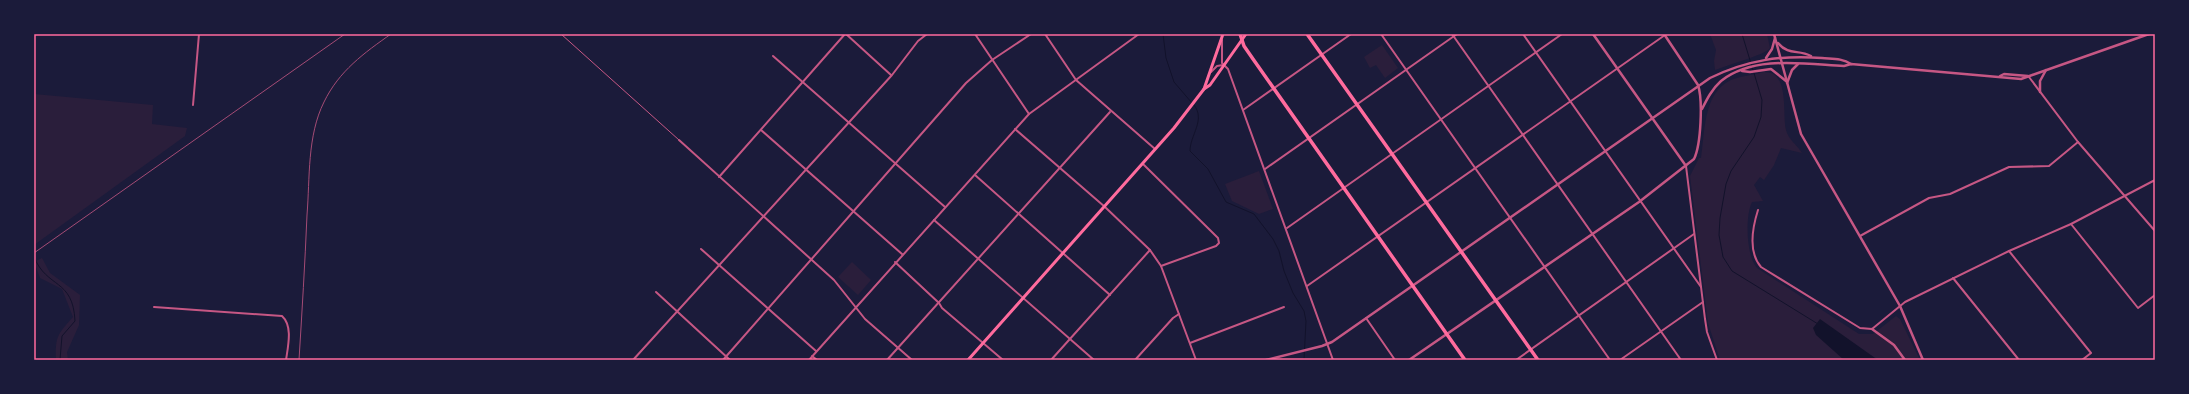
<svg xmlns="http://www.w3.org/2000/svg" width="2189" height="394" viewBox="0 0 2189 394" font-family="'Roboto Serif',serif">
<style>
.green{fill:#2a1e3b}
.water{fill:#12122b}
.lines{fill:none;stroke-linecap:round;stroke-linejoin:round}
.stream{stroke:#12122b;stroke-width:1}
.service{stroke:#c65784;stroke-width:1}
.minor{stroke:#c65784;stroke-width:2}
.tertiary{stroke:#c65784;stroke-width:2.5}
.secondary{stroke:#ff6b9d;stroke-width:3}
.primary{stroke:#ff6b9d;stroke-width:3.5}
.rail{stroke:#a44b75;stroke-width:1}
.neatline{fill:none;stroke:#ff6b9d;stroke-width:1.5}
</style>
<rect width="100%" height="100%" fill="#1b1b3a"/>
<!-- green -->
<g class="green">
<path d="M 1710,34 L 1767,34 L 1770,48 C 1767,54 1725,66 1715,70 L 1714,61 L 1716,50 Z"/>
<path d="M 1382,45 L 1398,68 L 1385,78 L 1376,65 L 1370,68 L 1364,57 Z"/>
<path d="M 1764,72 C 1790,71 1782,114 1786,130 C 1788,139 1797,145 1802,153 L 1781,148 L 1774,165 L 1764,180 L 1760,177 L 1754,185 L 1763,201 L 1752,202 C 1745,216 1746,256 1757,268 L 1859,334 L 1873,334 L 1896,316 L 1900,319 L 1920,360 L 1720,360 L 1708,323 L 1690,176 L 1699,158 L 1701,158 C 1705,132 1703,93 1731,80 C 1740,76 1754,75 1764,72 Z"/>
<path d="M 34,94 L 153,105 L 152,124 L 187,128 L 185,136 L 34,245 Z"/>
<path d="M 1259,171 L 1273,209 L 1259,214 L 1232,201 L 1225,184 Z"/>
<path d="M 42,258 L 50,273 L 80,295 L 79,325 L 67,352 L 68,360 L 56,360 C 55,336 58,334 73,317 L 62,289 L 40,278 L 34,262 Z"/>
<path d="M 852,262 L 871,280 L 858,295 L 838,277 Z"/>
</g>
<!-- water -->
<path class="water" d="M 1820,319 L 1878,360 L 1844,360 L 1816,335 L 1813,328 Z"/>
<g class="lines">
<!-- stream -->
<g class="stream">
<path d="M 1163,34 L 1166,58 L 1174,82 L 1192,103"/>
<path d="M 1742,34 L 1753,70"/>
<path d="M 1754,73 L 1762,100 L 1761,117 L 1754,137 L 1731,171 L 1726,184 L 1720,218 L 1719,235 L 1723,257 L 1732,271 L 1818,324"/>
<path d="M 1194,105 C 1206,120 1190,135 1190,151 L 1208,169 L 1226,202 L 1254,214 L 1273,239 L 1279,251 L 1284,271 L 1293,293 L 1304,311 L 1306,321 L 1304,360"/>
<path d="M 34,257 C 47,289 73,278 75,321 L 62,336 L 60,360"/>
</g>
<!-- service -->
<path class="service" d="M 561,34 L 679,140"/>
<!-- minor -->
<g class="minor">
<path d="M 846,34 L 891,75"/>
<path d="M 975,34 L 1029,114"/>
<path d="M 1045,34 L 1076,80 L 1155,149"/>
<path d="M 1381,34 L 1610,360"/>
<path d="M 1452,34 L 1681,360"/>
<path d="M 1523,34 L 1701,287"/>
<path d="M 1222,40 L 1222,63 L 1228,69 L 1333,360"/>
<path d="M 773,56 L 945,207"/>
<path d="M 1211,72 L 1217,66 L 1223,65"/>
<path d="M 2029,77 L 2078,142 L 2155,231"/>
<path d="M 193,105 L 199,34"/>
<path d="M 1243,110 L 1351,34"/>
<path d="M 1015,129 L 1105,207 L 1150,250 L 1161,266 L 1196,360"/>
<path d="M 761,130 L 902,254"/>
<path d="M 679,140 L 834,280 L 865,319 L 912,360"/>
<path d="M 1143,164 L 1218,238 L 1219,243 L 1216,246 L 1161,266"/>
<path d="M 1686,166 L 1705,319 L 1707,332 L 1717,360"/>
<path d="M 1265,169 L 1457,34"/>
<path d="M 975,175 L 1110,295"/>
<path d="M 719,177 L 845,34"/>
<path d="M 1758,210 C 1752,229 1748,252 1761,267 L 1860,328 L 1872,329 L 1905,302 L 2009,251 L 2071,224 L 2155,180"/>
<path d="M 934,220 L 1094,360"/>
<path d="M 2071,224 L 2138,308 L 2155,295"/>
<path d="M 1287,228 L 1562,34"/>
<path d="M 1860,236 L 1929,198 L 1950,194 L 2009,167 L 2049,166 L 2078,142"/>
<path d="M 701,249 L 816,351"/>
<path d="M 2009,251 L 2091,353 L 2082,360"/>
<path d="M 895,262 L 939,303 L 942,308 L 1003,360"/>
<path d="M 1953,278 L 2019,360"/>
<path d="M 1307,286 L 1665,35"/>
<path d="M 656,292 L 730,360"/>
<path d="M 154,307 L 282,316 C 293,326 288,346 286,360"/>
<path d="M 1366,318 L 1395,360"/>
<path d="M 1190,343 L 1284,307"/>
<path d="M 812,356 L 817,360"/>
<path d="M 633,360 L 892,75 L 918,41 L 927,34"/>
<path d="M 723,360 L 966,83 L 992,60 L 1031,34"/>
<path d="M 809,360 L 1029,114 L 1139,34"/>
<path d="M 887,360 L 1110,112"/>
<path d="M 1051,360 L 1150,250"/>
<path d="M 1135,360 L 1173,318 L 1179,314"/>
<path d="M 1516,360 L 1694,234"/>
<path d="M 1620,360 L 1703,302"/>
</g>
<!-- tertiary -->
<g class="tertiary">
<path d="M 1593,34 L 1686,166"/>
<path d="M 1774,34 L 1801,134 L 1900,306 L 1923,360"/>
<path d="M 1778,43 C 1789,56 1798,49 1811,56"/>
<path d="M 1766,58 L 1772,49 L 1775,38"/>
<path d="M 1742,71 L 1750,72 L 1771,69 L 1786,81"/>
<path d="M 2000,76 L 2004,74 L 2028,76"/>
<path d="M 1787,83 L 1792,70 L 1798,64"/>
<path d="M 2040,92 L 2040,81 L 2046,70"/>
<path d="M 1702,109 C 1707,99 1712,89 1721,81 C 1754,55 1805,64 1844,66 L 1851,64 L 2021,79 L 2149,34"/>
<path d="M 1872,329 L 1894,345 L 1905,360"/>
<path d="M 1266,360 L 1322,346 L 1332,342 L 1710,78 C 1747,60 1781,55 1822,58 C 1832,59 1842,58 1851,64"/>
<path d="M 1409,360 L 1639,202 L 1694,159 C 1701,145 1703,100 1698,85 L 1664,34"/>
</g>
<!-- secondary -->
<g class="secondary">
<path d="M 1204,89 L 1223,34"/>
<path d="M 968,360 L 1174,128 L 1204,89 L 1210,85 L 1246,34"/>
</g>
<!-- primary -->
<g class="primary">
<path d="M 1240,34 L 1244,46 L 1253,59 L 1465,360"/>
<path d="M 1307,34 L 1538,360"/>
</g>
<!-- rail -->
<g class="rail">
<path d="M 34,253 L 345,34"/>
<path d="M 299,360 C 302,312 305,263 307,215 C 310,178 307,136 324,102 C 339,71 364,53 391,34"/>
</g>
</g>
<!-- border -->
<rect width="2189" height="394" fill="none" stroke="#1b1b3a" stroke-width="70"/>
<rect x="35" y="35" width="2119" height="324" class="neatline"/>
</svg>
